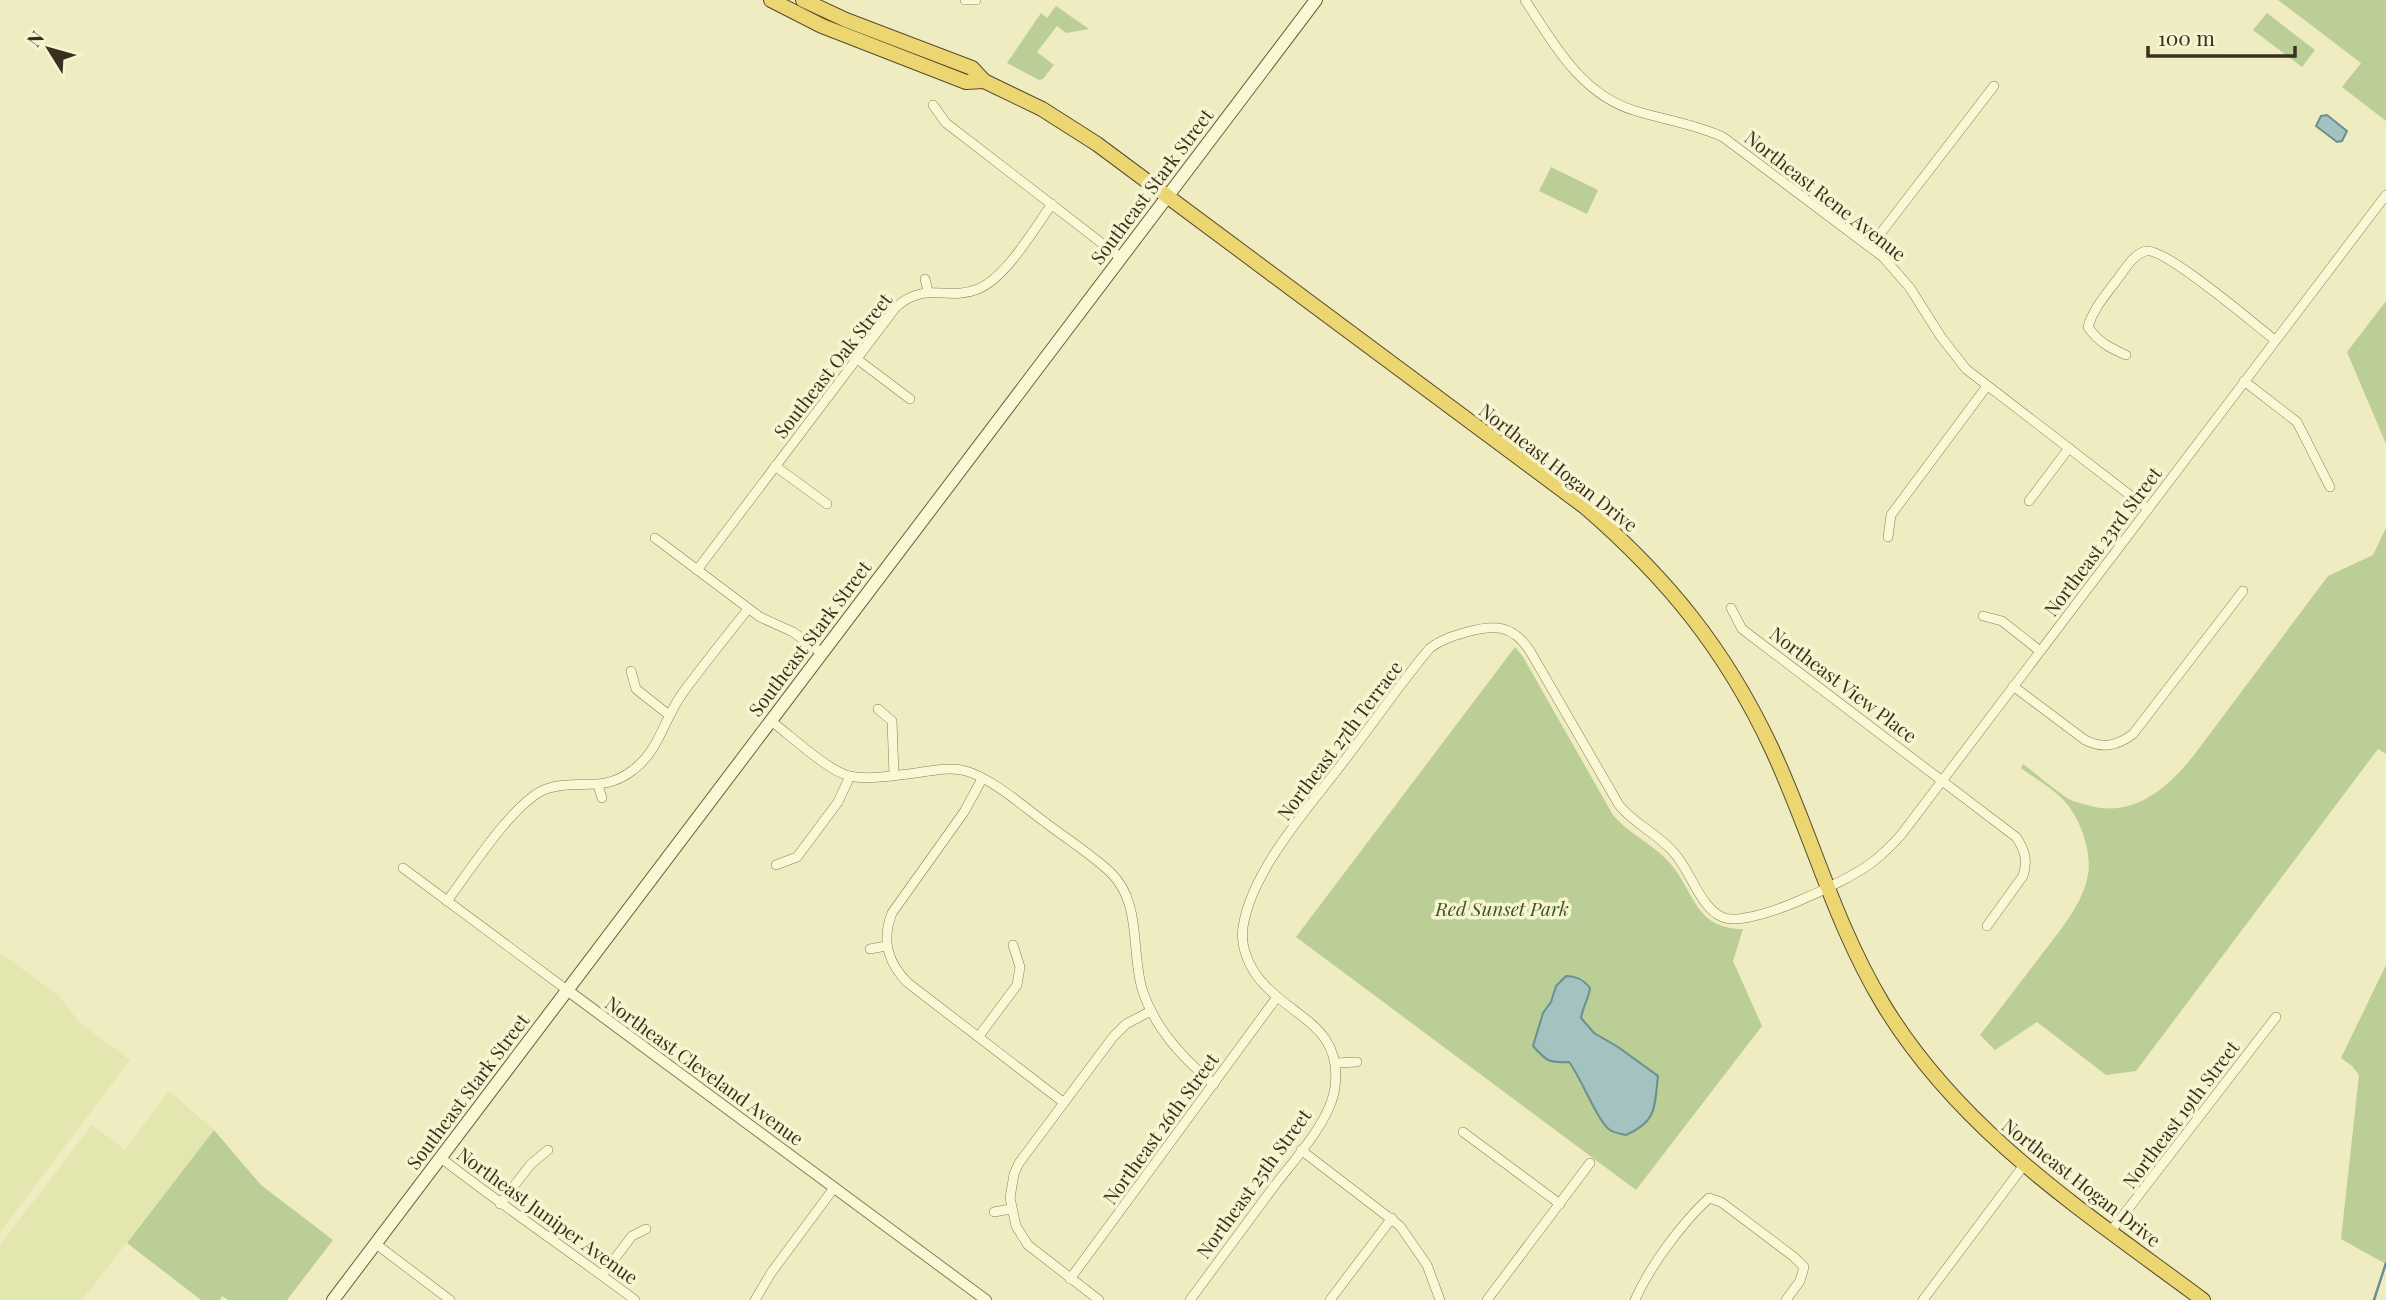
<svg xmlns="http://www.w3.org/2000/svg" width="2386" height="1300" viewBox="0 0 2386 1300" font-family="'Playfair Display',serif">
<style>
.farmland{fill:#e3e6ae}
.green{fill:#bbce95}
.water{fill:#a4c2bf;stroke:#6a908f;stroke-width:2}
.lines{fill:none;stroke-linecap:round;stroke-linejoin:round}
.stream{stroke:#6a908f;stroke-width:2.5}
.minor-casing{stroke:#8a7d58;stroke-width:10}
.tertiary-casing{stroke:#8a7d58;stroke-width:12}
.secondary-casing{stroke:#6c5e3b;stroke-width:14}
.trunk-casing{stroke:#574a2c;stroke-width:16}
.minor{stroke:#faf7d5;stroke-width:9}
.tertiary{stroke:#faf7d5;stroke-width:10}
.secondary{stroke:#faf7d5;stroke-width:12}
.trunk{stroke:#ecd672;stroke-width:14}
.labels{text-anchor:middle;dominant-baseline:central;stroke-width:7;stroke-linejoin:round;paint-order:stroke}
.street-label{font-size:19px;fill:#39301d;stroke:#f7f4d1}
.park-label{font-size:19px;font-style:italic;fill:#3e5622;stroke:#f7f4d1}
</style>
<rect width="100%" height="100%" fill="#f0ecc1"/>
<!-- farmland -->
<g class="farmland">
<path d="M 0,953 L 58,995 L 79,1022 L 130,1060 L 0,1232 Z"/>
<path d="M 169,1091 L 214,1130 L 82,1300 L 0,1300 L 0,1245 L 92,1125 L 125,1150 Z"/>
</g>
<!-- green -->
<g class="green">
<path d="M 2278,0 L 2386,0 L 2386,121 L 2342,87 L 2361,63 Z"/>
<path d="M 1056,6 L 1089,29 L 1066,33 L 1057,26 L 1037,52 L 1054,65 L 1043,79 L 1039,80 L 1007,63 L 1041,13 L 1047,18 Z"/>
<path d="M 2267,13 L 2315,50 L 2302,67 L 2253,30 Z"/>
<path d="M 1551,167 L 1598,190 L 1587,214 L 1539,191 Z"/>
<path d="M 2386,301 L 2386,444 L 2347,352 Z"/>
<path d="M 2386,528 L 2386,754 L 2378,749 L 2136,1071 L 2106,1075 L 2037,1022 L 1995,1050 L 1980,1035 C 2000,1009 2020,983 2039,958 C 2058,933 2082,906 2088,875 C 2092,853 2081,821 2067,804 C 2057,791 2034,778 2021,768 L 2023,764 C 2038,775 2052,788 2067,798 C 2073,802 2081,803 2087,805 C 2132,819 2167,789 2194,755 L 2328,576 L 2373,555 Z"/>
<path d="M 1515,647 L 1523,657 L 1613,815 C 1629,834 1651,843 1667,860 C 1695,889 1693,929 1743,929 L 1733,961 L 1762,1026 L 1636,1190 L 1296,937 Z"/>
<path d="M 2386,965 L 2386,1264 L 2341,1239 L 2359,1075 L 2352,1066 L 2341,1058 Z"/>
<path d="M 214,1130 L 261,1185 L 333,1240 L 287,1300 L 228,1300 L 222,1296 L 220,1300 L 201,1300 L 127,1243 Z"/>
</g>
<!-- water -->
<g class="water">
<path d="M 2327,115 L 2347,131 L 2342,141 L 2337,142 L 2316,126 L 2321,116 Z"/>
<path d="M 1566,976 C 1576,976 1583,979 1590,988 C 1589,998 1583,1006 1581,1018 L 1594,1033 L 1618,1047 L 1658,1076 C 1654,1107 1658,1121 1626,1135 C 1622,1134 1614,1133 1610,1130 C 1597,1121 1581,1077 1569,1062 C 1549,1063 1546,1061 1533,1046 L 1543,1013 L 1551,1002 L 1556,986 Z"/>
</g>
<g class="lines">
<!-- stream -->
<path class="stream" d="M 2374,1300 L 2386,1263"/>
<defs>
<g id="minor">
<path d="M 965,0 L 976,0"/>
<path d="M 1525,0 C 1554,44 1581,95 1636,111 C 1665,120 1695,124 1723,137 L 1883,257 L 1910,288 L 1941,337 L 1966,369 L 2148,509"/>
<path d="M 933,105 L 946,123 L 1121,258"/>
<path d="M 1870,247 L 1994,86"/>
<path d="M 925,279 L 928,291"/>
<path d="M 2126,355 C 2110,348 2098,342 2088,327 C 2093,309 2105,296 2116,281 C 2124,271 2133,254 2146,251 C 2165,247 2255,325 2275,340"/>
<path d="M 857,359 L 910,399"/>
<path d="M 2244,381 L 2297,422 L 2330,487"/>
<path d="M 775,466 L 827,504"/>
<path d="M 2029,501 L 2069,448"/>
<path d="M 1888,537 L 1891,515 L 1987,386"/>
<path d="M 655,538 L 760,617 L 793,632 L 822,653"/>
<path d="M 697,570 L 896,307 C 927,280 946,302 978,289 C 1006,278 1034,229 1052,204"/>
<path d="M 1731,608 L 1742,629 L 2016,837 C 2025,850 2028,861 2023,876 L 1987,926"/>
<path d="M 1983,616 L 2002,621 L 2040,651"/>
<path d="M 631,671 L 636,689 L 669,715"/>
<path d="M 2013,686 L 2085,740 C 2103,749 2117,746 2133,734 L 2243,591"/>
<path d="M 878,709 L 892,721 L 894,775"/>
<path d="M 771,721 C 791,736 827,770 849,776 C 867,780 889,776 908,774 C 926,772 948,766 966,771 C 993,779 1024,807 1046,823 C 1067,839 1091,854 1110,872 C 1143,903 1130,953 1143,992 C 1156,1030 1183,1059 1214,1084"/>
<path d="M 982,779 L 964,812 L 892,913 C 881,941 888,963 908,983 L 1063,1102"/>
<path d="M 598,785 L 602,798"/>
<path d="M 776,865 L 797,857 L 838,802 L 850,776"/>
<path d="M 403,868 L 567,990"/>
<path d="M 447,901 C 469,872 514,801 546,789 C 577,778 603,794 633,770 C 659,751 664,719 682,694 C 703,665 726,637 748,609"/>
<path d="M 870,949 L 886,946"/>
<path d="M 979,1036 L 1017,985 L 1020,967 L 1013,945"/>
<path d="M 1335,1063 L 1357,1062"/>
<path d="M 1463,1132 L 1560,1204"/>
<path d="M 1301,1150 L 1400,1226 L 1427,1265 L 1440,1300"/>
<path d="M 441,1158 C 504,1207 571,1252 635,1300"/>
<path d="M 500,1204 L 531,1164 L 548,1150"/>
<path d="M 994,1212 L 1011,1209"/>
<path d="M 2111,1231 L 2276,1017"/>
<path d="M 376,1244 L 450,1300"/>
<path d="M 602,1275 L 632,1236 L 646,1229"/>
<path d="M 1070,1279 L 1277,997"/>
<path d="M 755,1300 L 771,1273 L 834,1188"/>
<path d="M 1099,1300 L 1028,1245 L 1016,1226 L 1010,1198 L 1014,1174 L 1019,1163 L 1113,1037 L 1126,1024 L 1151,1011"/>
<path d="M 1190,1300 C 1218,1262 1247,1223 1275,1185 C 1295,1159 1331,1120 1335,1087 C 1343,1026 1292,1018 1261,981 C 1249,967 1240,946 1243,927 C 1252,867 1315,801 1350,753 C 1377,718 1402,681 1430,648 C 1442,639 1453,636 1467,632 C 1495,624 1513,625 1530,651 L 1619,805 C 1635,825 1659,834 1675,854 C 1691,872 1700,907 1722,917 C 1749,929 1845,882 1870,864 C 1881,856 1891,846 1901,835 L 2386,195"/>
<path d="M 1330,1300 L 1392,1218"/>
<path d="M 1487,1300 L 1590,1163"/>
<path d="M 1635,1300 C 1650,1266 1681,1224 1709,1198 L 1721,1202 L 1794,1257 L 1804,1267 L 1800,1281 L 1786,1300"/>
<path d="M 1923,1300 L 2024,1165"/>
</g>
<path id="tertiary" d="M 567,990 L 986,1300"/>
<path id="secondary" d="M 333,1300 L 1316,0"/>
<g id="trunk">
<path d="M 771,0 L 822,26 L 966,82 L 984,81"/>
<path d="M 803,0 L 846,20 L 972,68 L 984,81 L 1042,109 L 1097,144 L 1585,507 C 1667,578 1725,649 1771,747 C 1811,832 1834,923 1883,1004 C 1961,1133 2085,1212 2203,1300"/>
</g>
</defs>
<!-- minor casing -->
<use href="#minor" class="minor-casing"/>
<!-- tertiary casing -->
<use href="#tertiary" class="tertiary-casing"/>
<!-- secondary casing -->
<use href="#secondary" class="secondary-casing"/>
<!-- trunk casing -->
<use href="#trunk" class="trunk-casing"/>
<!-- minor -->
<use href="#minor" class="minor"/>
<!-- tertiary -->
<use href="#tertiary" class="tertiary"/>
<!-- secondary -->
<use href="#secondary" class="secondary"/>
<!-- trunk -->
<use href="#trunk" class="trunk"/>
</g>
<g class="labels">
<!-- street labels -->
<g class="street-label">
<text transform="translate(1151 186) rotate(-53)">Southeast Stark Street</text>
<text transform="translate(1826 195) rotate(38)">Northeast Rene Avenue</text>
<text transform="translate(832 365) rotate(-52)">Southeast Oak Street</text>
<text transform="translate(1559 467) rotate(38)">Northeast Hogan Drive</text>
<text transform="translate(2102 541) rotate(-53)">Northeast 23rd Street</text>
<text transform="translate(809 638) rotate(-53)">Southeast Stark Street</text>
<text transform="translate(1844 684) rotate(37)">Northeast View Place</text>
<text transform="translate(1339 740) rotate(-53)">Northeast 27th Terrace</text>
<text transform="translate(705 1070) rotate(36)">Northeast Cleveland Avenue</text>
<text transform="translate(467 1091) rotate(-53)">Southeast Stark Street</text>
<text transform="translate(2180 1114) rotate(-53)">Northeast 19th Street</text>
<text transform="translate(1160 1128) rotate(-54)">Northeast 26th Street</text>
<text transform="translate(2082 1182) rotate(38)">Northeast Hogan Drive</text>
<text transform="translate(1253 1183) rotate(-54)">Northeast 25th Street</text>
<text transform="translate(548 1215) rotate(36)">Northeast Juniper Avenue</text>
</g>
<!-- park labels -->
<g class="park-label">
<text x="1502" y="908">Red Sunset Park</text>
</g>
</g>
<!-- north arrow -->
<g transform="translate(49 49) rotate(307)" stroke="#f7f4d1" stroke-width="5" paint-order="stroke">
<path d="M0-5L12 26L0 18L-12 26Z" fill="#39301d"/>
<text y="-10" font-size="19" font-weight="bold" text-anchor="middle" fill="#39301d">N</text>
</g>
<!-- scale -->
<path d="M2148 46v10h147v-10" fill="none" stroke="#39301d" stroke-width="3.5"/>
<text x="2158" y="46" font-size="21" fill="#39301d" stroke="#f7f4d1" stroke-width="5" paint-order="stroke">100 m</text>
</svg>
